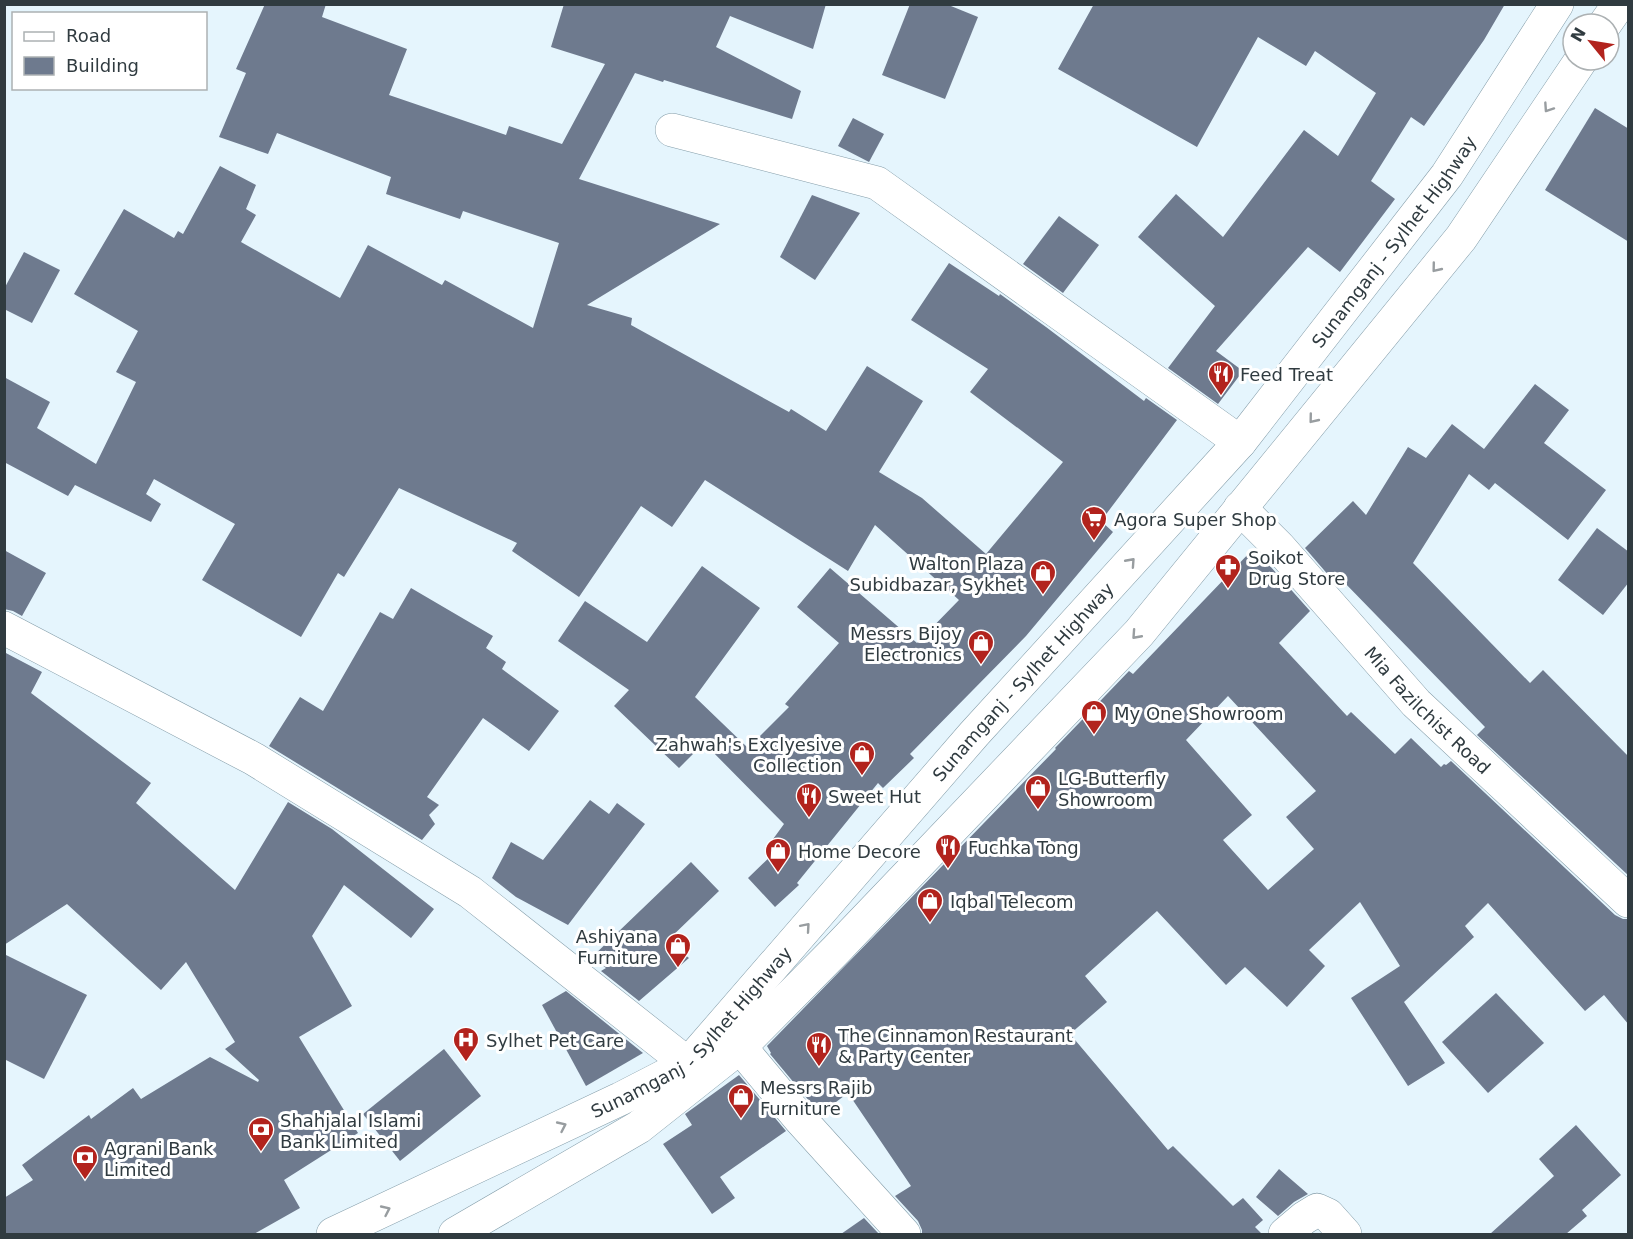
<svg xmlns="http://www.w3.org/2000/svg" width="1633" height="1239" viewBox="0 0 1633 1239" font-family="'DejaVu Sans',sans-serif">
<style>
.building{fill:#6e7a8e;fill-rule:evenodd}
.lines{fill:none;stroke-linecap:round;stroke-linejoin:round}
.minor-casing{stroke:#849da9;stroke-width:34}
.primary-casing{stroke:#849da9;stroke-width:34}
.minor{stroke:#fff;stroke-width:33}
.primary{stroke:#fff;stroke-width:33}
.oneway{stroke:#989da0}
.labels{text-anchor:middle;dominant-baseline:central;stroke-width:6;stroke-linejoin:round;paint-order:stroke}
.street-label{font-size:18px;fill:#303b40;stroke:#fff}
.poi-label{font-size:18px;fill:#303b40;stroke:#fff;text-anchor:start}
</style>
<rect width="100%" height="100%" fill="#e5f5fd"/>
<!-- building -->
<g class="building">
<path d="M 265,4 L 326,4 L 322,17 L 407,49 L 389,95 L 506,135 L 509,126 L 562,144 L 605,64 L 551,47 L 564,4 L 826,4 L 813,49 L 730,16 L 716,47 L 801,91 L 792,119 L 664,80 L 663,82 L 635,73 L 579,179 L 720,224 L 587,305 L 632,318 L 631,325 L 789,412 L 791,409 L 826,431 L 867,366 L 923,401 L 879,472 L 922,498 L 986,554 L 1063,462 L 970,392 L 988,369 L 911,320 L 949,263 L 999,296 L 1000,294 L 1046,327 L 1144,401 L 1146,398 L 1177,420 L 1101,521 L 1113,532 L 1026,636 L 910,754 L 914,758 L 883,788 L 878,783 L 797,883 L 799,885 L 775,907 L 748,878 L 775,852 L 768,846 L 784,824 L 704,743 L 679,768 L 614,706 L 629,690 L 558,641 L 585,601 L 647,642 L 702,566 L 760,608 L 695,697 L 748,748 L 789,707 L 785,704 L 839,643 L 797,607 L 830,568 L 917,643 L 959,600 L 875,525 L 848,571 L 705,480 L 672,527 L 641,506 L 579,597 L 512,551 L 517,543 L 399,488 L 344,577 L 338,573 L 301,637 L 202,580 L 235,524 L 154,479 L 146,494 L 161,504 L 151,522 L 75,485 L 68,496 L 4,462 L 4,377 L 50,402 L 37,428 L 96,464 L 136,382 L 116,372 L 138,331 L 74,294 L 124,209 L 174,238 L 178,231 L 183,234 L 220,166 L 256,185 L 246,209 L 256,215 L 241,242 L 340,298 L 368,245 L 442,285 L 445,280 L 533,328 L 559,243 L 463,211 L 460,219 L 386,194 L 391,177 L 277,133 L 268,154 L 219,137 L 246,73 L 236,69 Z"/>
<path d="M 910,4 L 946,4 L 978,17 L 945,99 L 882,75 Z"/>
<path d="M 1094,4 L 1505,4 L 1484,40 L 1424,126 L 1411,117 L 1371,181 L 1395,199 L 1340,272 L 1308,247 L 1216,351 L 1243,371 L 1218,404 L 1168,368 L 1215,306 L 1138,237 L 1176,194 L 1223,237 L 1304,130 L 1338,156 L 1376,93 L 1315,51 L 1306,66 L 1258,37 L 1197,147 L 1058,69 Z"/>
<path d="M 1595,108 L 1629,129 L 1629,242 L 1545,190 Z"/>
<path d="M 853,118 L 884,134 L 869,162 L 838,146 Z"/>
<path d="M 812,195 L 860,213 L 815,280 L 780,257 Z"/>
<path d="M 1059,216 L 1099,245 L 1063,293 L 1023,264 Z"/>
<path d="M 24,252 L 60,270 L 32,323 L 4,309 L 4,289 Z"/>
<path d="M 1535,384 L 1569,410 L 1544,443 L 1606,490 L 1568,540 L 1495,483 L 1489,490 L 1469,474 L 1413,563 L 1530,683 L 1543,670 L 1629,757 L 1629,876 L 1477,735 L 1485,727 L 1341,579 L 1336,584 L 1305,548 L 1353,501 L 1366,515 L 1408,447 L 1426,458 L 1452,424 L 1484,449 Z"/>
<path d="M 1597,528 L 1629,552 L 1629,582 L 1603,615 L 1558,580 Z"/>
<path d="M 1254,548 L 1310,611 L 1279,643 L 1347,716 L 1351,712 L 1395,754 L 1411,738 L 1441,767 L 1444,764 L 1446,765 L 1451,761 L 1615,915 L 1623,919 L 1629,919 L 1629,1025 L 1604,995 L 1585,1011 L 1488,903 L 1465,926 L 1474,937 L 1404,1002 L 1445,1063 L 1408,1086 L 1351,998 L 1400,966 L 1360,902 L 1309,950 L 1325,966 L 1287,1007 L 1245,967 L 1226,985 L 1157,911 L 1085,976 L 1107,1002 L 1070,1034 L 1168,1150 L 1173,1146 L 1233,1206 L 1243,1198 L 1263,1220 L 1255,1227 L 1262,1234 L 922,1234 L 922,1230 L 918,1221 L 895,1196 L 911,1186 L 848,1093 L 820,1114 L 770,1054 L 771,1053 L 767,1046 L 1056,749 L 1055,748 L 1129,671 L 1133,674 ZM 1228,696 L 1316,791 L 1286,817 L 1314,849 L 1268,890 L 1223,840 L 1252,815 L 1186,740 Z"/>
<path d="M 4,550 L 46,573 L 22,616 L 13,611 L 4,609 Z"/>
<path d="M 411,588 L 493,636 L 486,648 L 506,662 L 502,669 L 559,711 L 529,751 L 483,718 L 427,797 L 439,805 L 429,815 L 435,824 L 422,840 L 269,746 L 300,697 L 323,711 L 380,612 L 393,619 Z"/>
<path d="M 4,652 L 42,672 L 31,693 L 151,783 L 136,803 L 235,890 L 288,802 L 332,829 L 434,909 L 411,938 L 344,885 L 312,936 L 352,1006 L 299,1037 L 358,1133 L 284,1180 L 300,1208 L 254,1234 L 4,1234 L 4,1198 L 33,1180 L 22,1165 L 89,1115 L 91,1119 L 133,1088 L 141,1099 L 210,1057 L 258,1082 L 259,1080 L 225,1049 L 235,1042 L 186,962 L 161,990 L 67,904 L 4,945 Z"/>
<path d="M 590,800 L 609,814 L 617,803 L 645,824 L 568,925 L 516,897 L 492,878 L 511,842 L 543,860 Z"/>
<path d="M 691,862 L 719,891 L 667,941 L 689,958 L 639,1001 L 601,971 L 606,968 L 592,957 Z"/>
<path d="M 4,954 L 87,995 L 44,1079 L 4,1059 Z"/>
<path d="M 566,991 L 643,1053 L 586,1086 L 542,1005 Z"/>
<path d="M 1496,993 L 1544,1043 L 1488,1093 L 1442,1042 Z"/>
<path d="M 444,1049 L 481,1096 L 400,1161 L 363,1114 Z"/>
<path d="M 739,1075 L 786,1131 L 720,1177 L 735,1198 L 712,1214 L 663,1144 L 692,1125 L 685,1114 Z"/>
<path d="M 1576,1125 L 1621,1175 L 1582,1210 L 1587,1216 L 1566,1234 L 1490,1234 L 1554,1176 L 1539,1159 Z"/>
<path d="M 1279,1169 L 1308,1194 L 1294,1202 L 1278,1216 L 1256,1197 Z"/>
<path d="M 864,1218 L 879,1234 L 841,1234 Z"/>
</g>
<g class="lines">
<defs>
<g id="minor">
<path d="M 672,130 L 877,183 L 1240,442"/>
<path id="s1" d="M 1240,508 L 1279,547 L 1416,703 L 1628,901"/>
<path d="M 4,628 L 254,759 L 470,892 L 688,1064"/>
<path d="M 740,1047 L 800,1119 L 904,1234"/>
<path d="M 1285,1234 L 1304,1218 L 1317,1210 L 1328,1215 L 1345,1234"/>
</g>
<g id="primary">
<path d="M 1605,24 L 1619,4"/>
<path id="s2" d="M 333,1234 L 620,1099 L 688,1064 L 974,734 L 1240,442 L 1447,175 L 1557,4"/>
<path d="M 455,1234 L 639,1127 L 740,1047 L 836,950 L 1139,633 L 1461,238 L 1581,60"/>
</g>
</defs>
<!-- minor casing -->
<use href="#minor" class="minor-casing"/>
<!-- primary casing -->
<use href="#primary" class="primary-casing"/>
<!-- minor -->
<use href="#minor" class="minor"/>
<!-- primary -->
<use href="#primary" class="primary"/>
</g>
<!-- one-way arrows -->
<defs><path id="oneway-chevron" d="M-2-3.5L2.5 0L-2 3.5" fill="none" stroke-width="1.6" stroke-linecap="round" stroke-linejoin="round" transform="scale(1.5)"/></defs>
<g class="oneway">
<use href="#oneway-chevron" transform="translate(1548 108) rotate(124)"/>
<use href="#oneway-chevron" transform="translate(1436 268) rotate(129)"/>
<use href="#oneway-chevron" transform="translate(1313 419) rotate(129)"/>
<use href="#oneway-chevron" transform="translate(1131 562) rotate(-48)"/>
<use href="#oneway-chevron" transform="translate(1136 635) rotate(132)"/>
<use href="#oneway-chevron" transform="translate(806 927) rotate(-49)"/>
<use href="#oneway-chevron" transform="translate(562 1126) rotate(-25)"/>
<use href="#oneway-chevron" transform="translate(386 1210) rotate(-25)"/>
</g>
<!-- icons -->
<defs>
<symbol id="restaurant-pin" viewBox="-11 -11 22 30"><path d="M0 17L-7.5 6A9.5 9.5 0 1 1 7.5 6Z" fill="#b2231d" stroke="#fff"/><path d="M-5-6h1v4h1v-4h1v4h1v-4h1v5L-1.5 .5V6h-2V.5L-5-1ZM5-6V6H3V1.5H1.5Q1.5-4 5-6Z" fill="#fff"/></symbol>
<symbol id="supermarket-pin" viewBox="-11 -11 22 30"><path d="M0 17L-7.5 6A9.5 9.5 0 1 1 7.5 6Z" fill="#b2231d" stroke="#fff"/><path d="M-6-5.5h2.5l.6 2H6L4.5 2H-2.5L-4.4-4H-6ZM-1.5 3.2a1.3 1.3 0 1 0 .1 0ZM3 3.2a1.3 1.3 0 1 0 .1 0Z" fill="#fff"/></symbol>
<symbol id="pharmacy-pin" viewBox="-11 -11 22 30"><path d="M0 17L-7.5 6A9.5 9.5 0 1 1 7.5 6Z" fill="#b2231d" stroke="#fff"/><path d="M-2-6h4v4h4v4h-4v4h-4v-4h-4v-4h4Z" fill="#fff"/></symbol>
<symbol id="shop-pin" viewBox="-11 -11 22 30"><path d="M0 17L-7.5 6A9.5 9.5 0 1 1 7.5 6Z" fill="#b2231d" stroke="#fff"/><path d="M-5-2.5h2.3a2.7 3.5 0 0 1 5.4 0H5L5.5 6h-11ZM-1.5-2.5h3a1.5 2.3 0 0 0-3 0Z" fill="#fff"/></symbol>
<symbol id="hospital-pin" viewBox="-11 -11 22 30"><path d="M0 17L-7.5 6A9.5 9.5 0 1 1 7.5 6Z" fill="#b2231d" stroke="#fff"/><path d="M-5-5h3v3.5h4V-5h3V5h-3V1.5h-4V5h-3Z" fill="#fff"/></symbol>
<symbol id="bank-pin" viewBox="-11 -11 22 30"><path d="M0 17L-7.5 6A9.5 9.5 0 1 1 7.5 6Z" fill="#b2231d" stroke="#fff"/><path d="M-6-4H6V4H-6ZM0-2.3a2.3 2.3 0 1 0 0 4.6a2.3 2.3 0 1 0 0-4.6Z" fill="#fff"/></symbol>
</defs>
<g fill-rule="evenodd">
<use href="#restaurant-pin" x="1206" y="359" width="30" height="40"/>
<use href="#supermarket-pin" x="1079" y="504" width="30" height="40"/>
<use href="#pharmacy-pin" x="1213" y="552" width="30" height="40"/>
<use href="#shop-pin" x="1028" y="558" width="30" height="40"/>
<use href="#shop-pin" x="966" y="628" width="30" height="40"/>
<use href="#shop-pin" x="1079" y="698" width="30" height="40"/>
<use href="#shop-pin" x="847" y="739" width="30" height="40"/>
<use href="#shop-pin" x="1023" y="773" width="30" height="40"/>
<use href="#restaurant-pin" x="794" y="781" width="30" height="40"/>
<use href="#restaurant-pin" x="933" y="832" width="30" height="40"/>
<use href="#shop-pin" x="763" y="836" width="30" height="40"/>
<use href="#shop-pin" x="915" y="886" width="30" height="40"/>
<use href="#shop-pin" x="663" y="931" width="30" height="40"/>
<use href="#hospital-pin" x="451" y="1025" width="30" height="40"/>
<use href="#restaurant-pin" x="804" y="1030" width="30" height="40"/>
<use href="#shop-pin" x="726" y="1082" width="30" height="40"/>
<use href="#bank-pin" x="246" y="1115" width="30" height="40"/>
<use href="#bank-pin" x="70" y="1143" width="30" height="40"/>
</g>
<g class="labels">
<!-- street labels -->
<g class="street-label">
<text stroke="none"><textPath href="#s2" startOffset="1478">Sunamganj - Sylhet Highway</textPath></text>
<text stroke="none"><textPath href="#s2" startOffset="902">Sunamganj - Sylhet Highway</textPath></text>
<text stroke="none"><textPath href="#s1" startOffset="276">Mia Fazilchist Road</textPath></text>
<text stroke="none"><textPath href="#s2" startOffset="416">Sunamganj - Sylhet Highway</textPath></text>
</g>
<!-- poi labels -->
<g class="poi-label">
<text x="1240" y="374">Feed Treat</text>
<text x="1114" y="519">Agora Super Shop</text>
<text x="1248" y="557">Soikot<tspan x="1248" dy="21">Drug Store</tspan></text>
<text x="1024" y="563" text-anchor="end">Walton Plaza<tspan x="1024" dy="21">Subidbazar, Sykhet</tspan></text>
<text x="962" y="633" text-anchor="end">Messrs Bijoy<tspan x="962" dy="21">Electronics</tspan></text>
<text x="1114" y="713">My One Showroom</text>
<text x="842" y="744" text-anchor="end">Zahwah's Exclyesive<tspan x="842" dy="21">Collection</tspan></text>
<text x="1058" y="778">LG-Butterfly<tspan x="1058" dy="21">Showroom</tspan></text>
<text x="828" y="796">Sweet Hut</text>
<text x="968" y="847">Fuchka Tong</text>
<text x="798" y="851">Home Decore</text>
<text x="950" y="901">Iqbal Telecom</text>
<text x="658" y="936" text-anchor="end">Ashiyana<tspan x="658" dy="21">Furniture</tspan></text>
<text x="838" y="1035">The Cinnamon Restaurant<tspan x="838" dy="21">&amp; Party Center</tspan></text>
<text x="486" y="1040">Sylhet Pet Care</text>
<text x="760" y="1087">Messrs Rajib<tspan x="760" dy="21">Furniture</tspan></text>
<text x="280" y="1120">Shahjalal Islami<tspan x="280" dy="21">Bank Limited</tspan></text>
<text x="104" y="1148">Agrani Bank<tspan x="104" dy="21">Limited</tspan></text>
</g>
</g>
<!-- border -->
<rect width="1633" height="1239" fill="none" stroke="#303b40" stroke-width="12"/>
<!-- legend -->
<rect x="12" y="12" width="195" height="78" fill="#ffffff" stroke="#acb1b3" stroke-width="1.5"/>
<rect x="24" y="32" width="30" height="9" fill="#ffffff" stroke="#acb1b3" stroke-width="1.5"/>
<text x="66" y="42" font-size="18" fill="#303b40">Road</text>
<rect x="24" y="57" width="30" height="18" fill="#6e7a8e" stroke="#acb1b3" stroke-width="1.5"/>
<text x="66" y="72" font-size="18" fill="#303b40">Building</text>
<!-- north arrow -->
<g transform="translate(1591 42) rotate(300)"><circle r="28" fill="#ffffff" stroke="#acb1b3" stroke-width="1.5"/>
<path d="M0-4.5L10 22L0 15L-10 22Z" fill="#b2231d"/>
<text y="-9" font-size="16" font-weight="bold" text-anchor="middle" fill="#303b40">N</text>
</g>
</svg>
